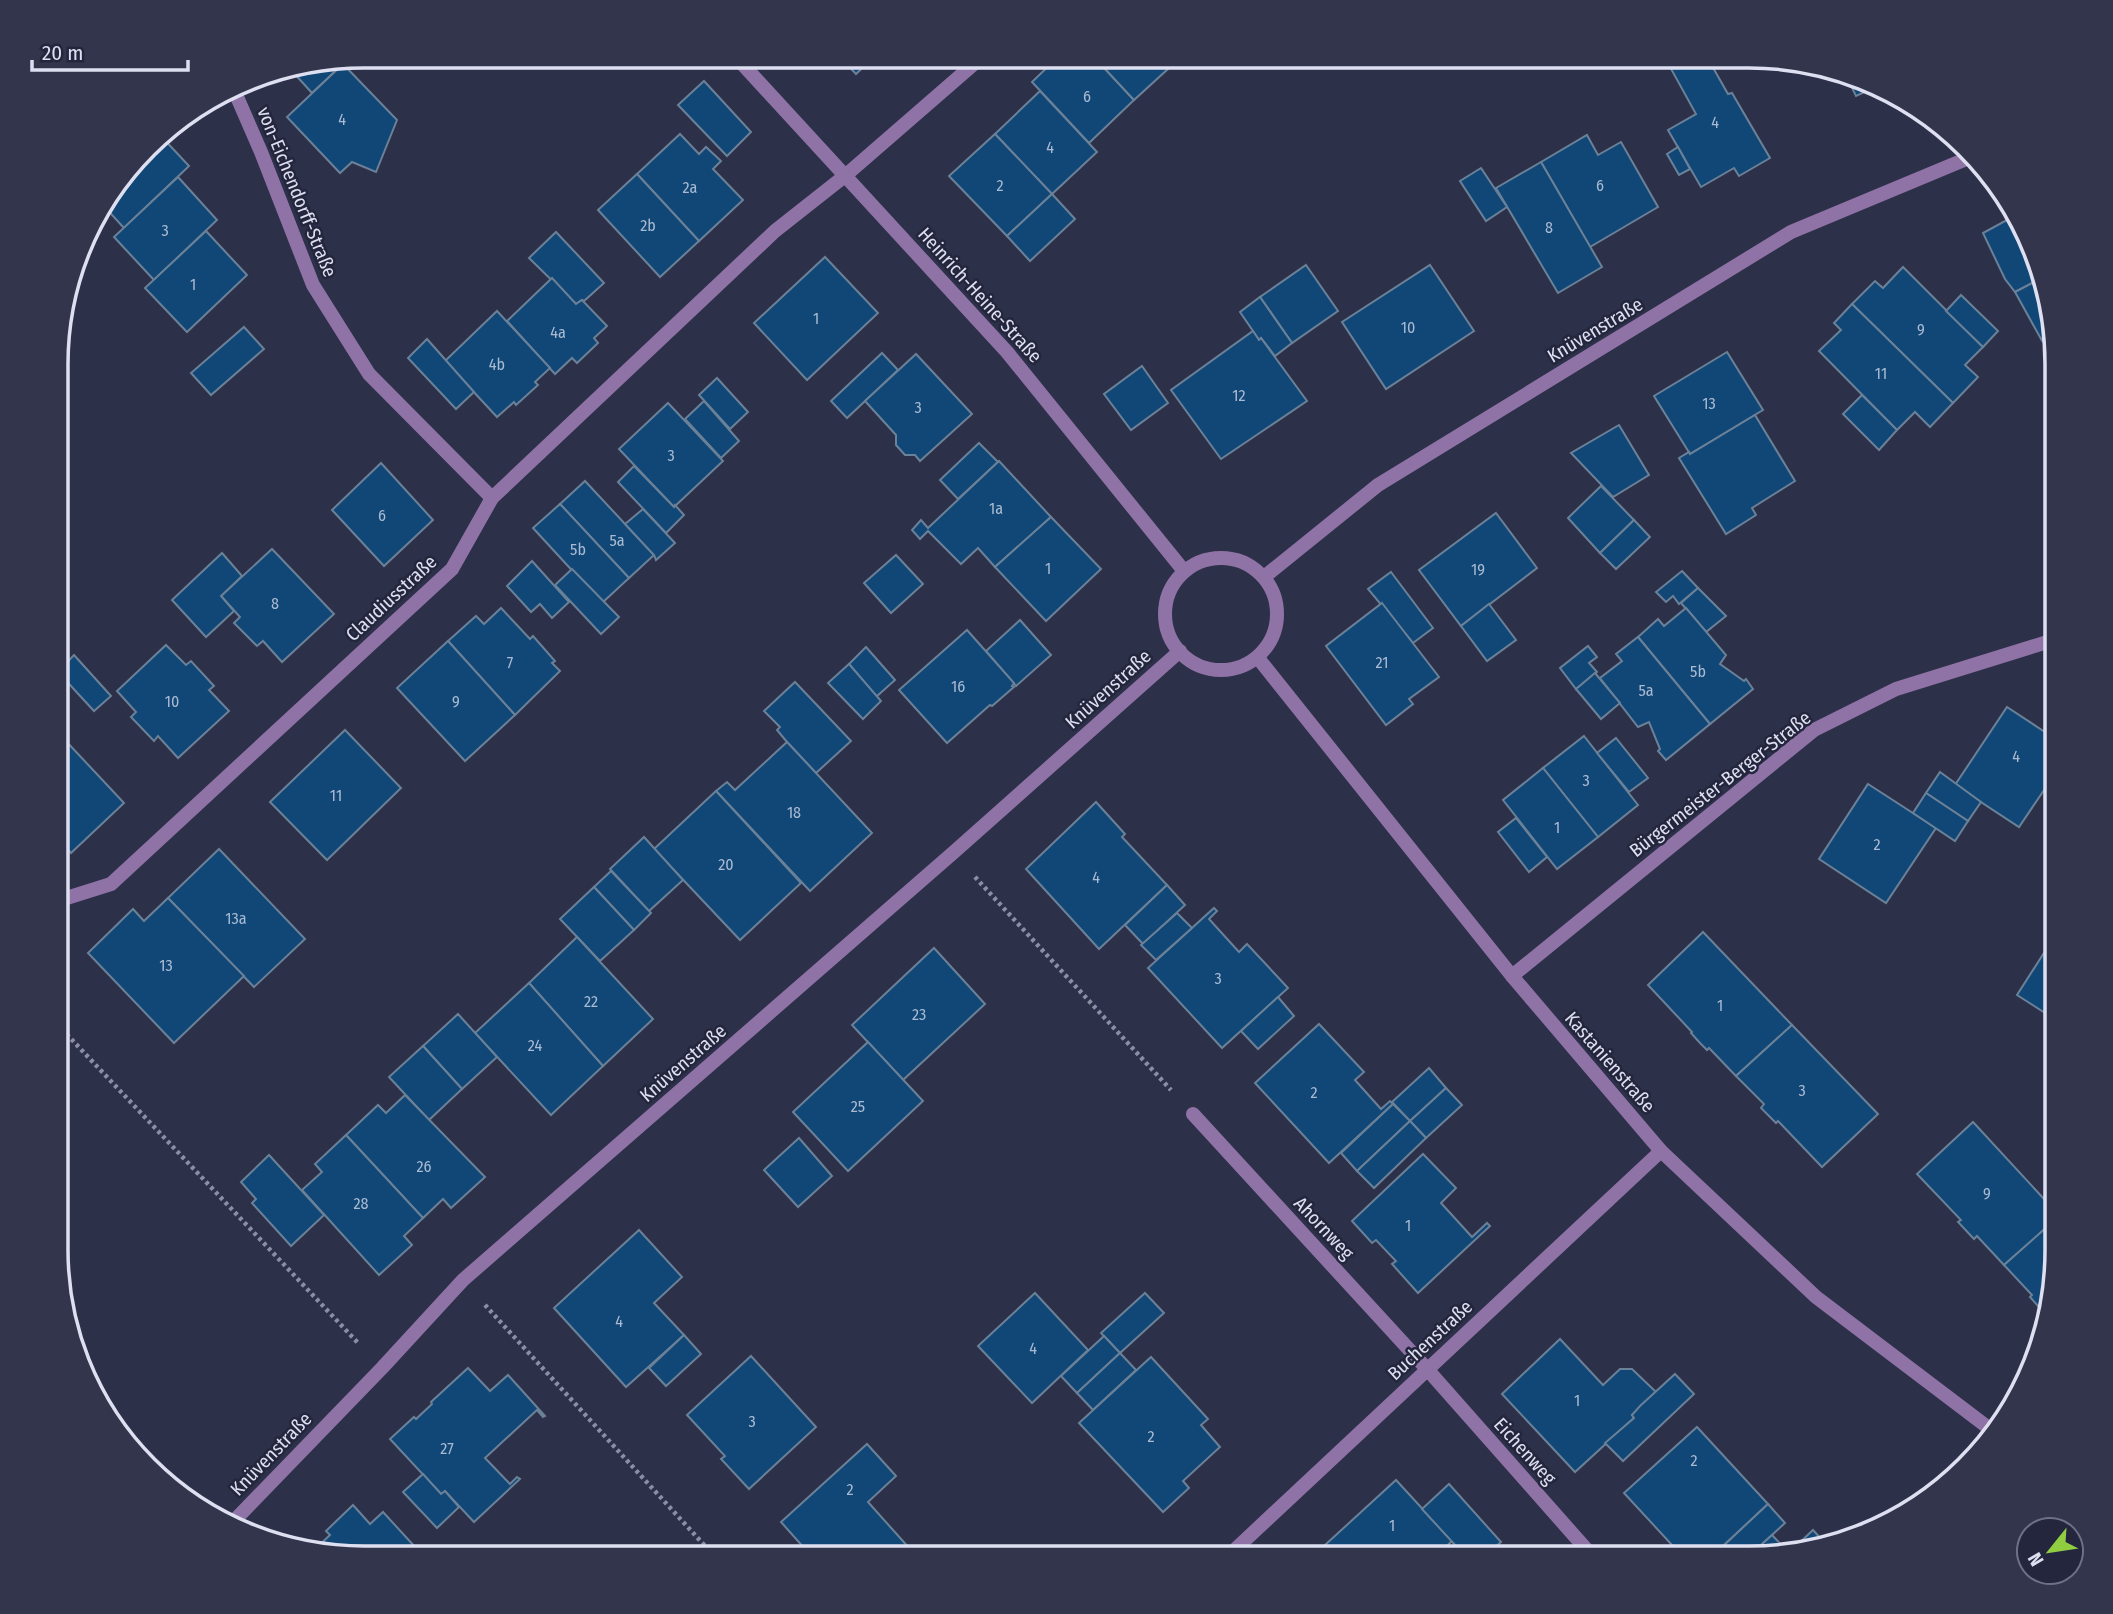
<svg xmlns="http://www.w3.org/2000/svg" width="2113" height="1614" viewBox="0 0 2113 1614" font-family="'Fira Sans Condensed',sans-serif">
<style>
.building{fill:#104776;stroke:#6b8198;stroke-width:2}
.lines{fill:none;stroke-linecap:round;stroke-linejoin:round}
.path{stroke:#8c8ea3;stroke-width:4.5;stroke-dasharray:3.5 3.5;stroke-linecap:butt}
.street{stroke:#9073a6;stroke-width:14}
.labels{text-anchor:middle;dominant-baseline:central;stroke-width:5;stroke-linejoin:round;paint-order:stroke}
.number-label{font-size:16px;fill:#aabad2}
.street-label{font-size:19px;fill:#dee0f1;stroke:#24263e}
.rim{fill:none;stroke:#dee0f1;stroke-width:3.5}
</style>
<rect width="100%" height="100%" fill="#2d3049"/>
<!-- building -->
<g class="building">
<path d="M 839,56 L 875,56 L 856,74 Z"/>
<path d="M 1059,56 L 1093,56 L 1134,100 L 1089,143 L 1032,82 Z"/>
<path d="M 1093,56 L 1179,56 L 1180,58 L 1134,100 Z"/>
<path d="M 1666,57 L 1688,57 L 1671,66 Z"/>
<path d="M 1688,57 L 1707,57 L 1728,94 L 1732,93 L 1770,158 L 1739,176 L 1734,168 L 1701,187 L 1668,130 L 1696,114 L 1670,67 Z"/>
<path d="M 353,58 L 345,66 L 343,64 L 312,93 L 292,71 L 296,67 Z"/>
<path d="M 343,64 L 397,120 L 376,172 L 352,162 L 340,173 L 287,117 Z"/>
<path d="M 1846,75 L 1867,79 L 1878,86 L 1856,96 Z"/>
<path d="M 704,81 L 751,132 L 727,156 L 678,105 Z"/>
<path d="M 1040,91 L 1097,152 L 1052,194 L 995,134 Z"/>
<path d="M 159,134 L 189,166 L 124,228 L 102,204 Z"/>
<path d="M 680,134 L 699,154 L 706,147 L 721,161 L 713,169 L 743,200 L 699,241 L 637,174 Z"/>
<path d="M 995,134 L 1052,194 L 1007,236 L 949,176 Z"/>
<path d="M 1587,135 L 1598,155 L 1621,142 L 1658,207 L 1590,247 L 1541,162 Z"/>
<path d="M 1678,147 L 1690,169 L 1679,175 L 1667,154 Z"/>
<path d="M 1541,162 L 1602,267 L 1558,293 L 1496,188 Z"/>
<path d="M 1481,168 L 1507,207 L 1486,221 L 1460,181 Z"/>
<path d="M 637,174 L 699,241 L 660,277 L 598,210 Z"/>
<path d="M 178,177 L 217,220 L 154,280 L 114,237 Z"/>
<path d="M 1052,194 L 1075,219 L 1030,261 L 1007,236 Z"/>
<path d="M 2016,215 L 2025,228 L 2038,280 L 2015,292 L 2005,279 L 1983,233 Z"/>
<path d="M 206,231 L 247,275 L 187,332 L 145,288 Z"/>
<path d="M 556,232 L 604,283 L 584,301 L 582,300 L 576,304 L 529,258 Z"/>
<path d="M 825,257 L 878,313 L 807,380 L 754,323 Z"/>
<path d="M 1306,265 L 1338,311 L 1292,343 L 1260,297 Z"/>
<path d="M 1430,265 L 1474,331 L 1386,389 L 1342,322 Z"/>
<path d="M 1903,267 L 1983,347 L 1965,365 L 1978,377 L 1953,403 L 1852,304 L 1875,281 L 1883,288 Z"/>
<path d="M 552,278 L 576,304 L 582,300 L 607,326 L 594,338 L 598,343 L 577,363 L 572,358 L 555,374 L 507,321 Z"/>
<path d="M 2038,280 L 2050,334 L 2041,339 L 2015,292 Z"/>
<path d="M 1961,295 L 1998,331 L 1983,347 L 1946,311 Z"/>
<path d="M 1260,297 L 1292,343 L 1275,356 L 1261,338 L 1259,340 L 1253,331 L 1240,312 Z"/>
<path d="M 1852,304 L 1953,403 L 1930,427 L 1915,412 L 1897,430 L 1819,351 L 1841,330 L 1834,323 Z"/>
<path d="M 497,311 L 550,368 L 535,382 L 538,385 L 516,405 L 514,402 L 497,417 L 445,361 Z"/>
<path d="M 244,327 L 264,349 L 211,395 L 191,373 Z"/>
<path d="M 1253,331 L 1259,340 L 1261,338 L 1307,401 L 1221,459 L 1171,390 Z"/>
<path d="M 2050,334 L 2056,357 L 2054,358 L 2041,339 Z"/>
<path d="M 427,339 L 474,392 L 456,409 L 408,358 Z"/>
<path d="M 1727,352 L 1763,410 L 1690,454 L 1654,396 Z"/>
<path d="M 882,353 L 898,370 L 847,418 L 831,401 Z"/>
<path d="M 916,354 L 972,414 L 920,461 L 915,455 L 905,455 L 896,445 L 896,435 L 865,401 Z"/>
<path d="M 1142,366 L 1168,403 L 1131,430 L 1104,394 Z"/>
<path d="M 717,378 L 748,412 L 730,429 L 699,395 Z"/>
<path d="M 1862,395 L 1897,430 L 1879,450 L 1843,414 Z"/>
<path d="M 704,401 L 739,441 L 721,458 L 685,419 Z"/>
<path d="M 668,403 L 723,461 L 674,507 L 619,449 Z"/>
<path d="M 1755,415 L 1795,481 L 1752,508 L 1756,515 L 1726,534 L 1679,458 L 1689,452 L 1690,454 Z"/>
<path d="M 1619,425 L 1649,475 L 1613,497 L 1571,453 Z"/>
<path d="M 979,443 L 998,462 L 958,499 L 940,480 Z"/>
<path d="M 999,461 L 1051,517 L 995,567 L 978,548 L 961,564 L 928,531 L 920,539 L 912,530 L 921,520 L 928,528 Z"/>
<path d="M 381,463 L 433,520 L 384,566 L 332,510 Z"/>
<path d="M 634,466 L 674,507 L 675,505 L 684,515 L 666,533 L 618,482 Z"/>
<path d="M 585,481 L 654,555 L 629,578 L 560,504 Z"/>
<path d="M 1601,486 L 1634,520 L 1600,553 L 1568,518 Z"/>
<path d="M 560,504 L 629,578 L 602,603 L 533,528 Z"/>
<path d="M 643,509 L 675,543 L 656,560 L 654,555 L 625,524 Z"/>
<path d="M 1496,513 L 1537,568 L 1461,626 L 1419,570 Z"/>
<path d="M 1051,517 L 1101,569 L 1046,621 L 995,567 Z"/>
<path d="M 1634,520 L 1650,537 L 1616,569 L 1600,553 Z"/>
<path d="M 272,549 L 334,614 L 282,662 L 263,641 L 257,646 L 234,623 L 240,617 L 221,596 Z"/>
<path d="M 222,553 L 242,576 L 221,596 L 234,611 L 206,637 L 172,600 Z"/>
<path d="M 896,555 L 923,584 L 891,613 L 864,583 Z"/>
<path d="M 532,561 L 569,602 L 552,618 L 540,604 L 531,612 L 507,586 Z"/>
<path d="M 572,569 L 619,617 L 601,634 L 555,585 Z"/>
<path d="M 1682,571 L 1698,588 L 1679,604 L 1673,596 L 1666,602 L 1656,592 Z"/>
<path d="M 1391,572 L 1433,628 L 1413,643 L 1368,589 Z"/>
<path d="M 1698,588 L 1726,616 L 1706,632 L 1681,603 Z"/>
<path d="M 1382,603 L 1439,677 L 1409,699 L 1413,704 L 1386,725 L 1326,646 Z"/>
<path d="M 1489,604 L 1516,640 L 1487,661 L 1461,626 Z"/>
<path d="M 501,608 L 530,639 L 533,636 L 555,661 L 552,663 L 560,671 L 515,715 L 448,641 L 476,616 L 484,624 Z"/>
<path d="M 1686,608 L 1726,655 L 1720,664 L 1744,681 L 1746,679 L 1753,689 L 1710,724 L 1638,637 L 1658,619 L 1664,626 Z"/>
<path d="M 1020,620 L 1051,655 L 1016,686 L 986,651 Z"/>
<path d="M 967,630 L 1014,683 L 1012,686 L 1014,687 L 992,706 L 990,705 L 947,743 L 899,690 Z"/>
<path d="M 1638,637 L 1710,724 L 1666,760 L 1658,751 L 1660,749 L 1649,722 L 1638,727 L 1600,678 L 1622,661 L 1616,654 Z"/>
<path d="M 448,641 L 515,715 L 465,761 L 397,688 Z"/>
<path d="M 166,645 L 186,665 L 191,661 L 214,686 L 209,690 L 229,711 L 178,758 L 158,736 L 154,741 L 131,717 L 136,712 L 117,691 Z"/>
<path d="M 1588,646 L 1597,657 L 1589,663 L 1597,672 L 1576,689 L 1560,668 Z"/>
<path d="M 866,647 L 895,680 L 876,697 L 849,664 Z"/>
<path d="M 74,655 L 111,696 L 94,711 L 58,672 Z"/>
<path d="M 849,664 L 881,701 L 863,719 L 828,683 Z"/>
<path d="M 1595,673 L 1620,703 L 1601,719 L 1576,689 Z"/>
<path d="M 795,682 L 851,741 L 816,773 L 787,742 L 777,730 L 780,727 L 764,711 Z"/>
<path d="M 2007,707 L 2057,740 L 2057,771 L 2019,827 L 1955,785 Z"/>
<path d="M 345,730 L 401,788 L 327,860 L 270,802 Z"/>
<path d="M 1584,736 L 1638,805 L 1598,837 L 1543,768 Z"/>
<path d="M 1616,738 L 1648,778 L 1629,792 L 1597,753 Z"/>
<path d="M 64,739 L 124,803 L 71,853 L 58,838 L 58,745 Z"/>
<path d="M 787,742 L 872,833 L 810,891 L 716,791 L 727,782 L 735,790 Z"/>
<path d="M 1543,768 L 1598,837 L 1557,869 L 1503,800 Z"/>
<path d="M 1940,772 L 1981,802 L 1968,821 L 1926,793 Z"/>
<path d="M 1868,784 L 1936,828 L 1886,903 L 1819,859 Z"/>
<path d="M 716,791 L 801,883 L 740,940 L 654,849 Z"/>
<path d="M 1926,793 L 1968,821 L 1955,841 L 1913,813 Z"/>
<path d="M 1096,802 L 1125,834 L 1122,837 L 1167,885 L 1099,949 L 1026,869 Z"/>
<path d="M 1516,818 L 1547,857 L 1529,872 L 1498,832 Z"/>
<path d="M 644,837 L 683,880 L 649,911 L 610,869 Z"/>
<path d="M 219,849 L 305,939 L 254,987 L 168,898 Z"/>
<path d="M 611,871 L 651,913 L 634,930 L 594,887 Z"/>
<path d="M 1167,885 L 1185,905 L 1143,944 L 1125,925 Z"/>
<path d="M 594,887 L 634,930 L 600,961 L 560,919 Z"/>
<path d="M 168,898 L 244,976 L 174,1043 L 88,953 L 133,909 L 144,921 Z"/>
<path d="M 1214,908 L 1217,911 L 1209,919 L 1239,952 L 1247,944 L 1288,988 L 1222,1048 L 1148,968 Z"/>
<path d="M 1177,913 L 1192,928 L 1156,960 L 1141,945 Z"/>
<path d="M 1703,932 L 1792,1025 L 1736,1076 L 1709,1048 L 1707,1050 L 1700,1043 L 1691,1033 L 1692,1032 L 1648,985 Z"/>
<path d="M 2056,934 L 2057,935 L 2056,1020 L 2017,995 Z"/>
<path d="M 577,937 L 653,1019 L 603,1066 L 529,983 Z"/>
<path d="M 934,948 L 985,1004 L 903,1080 L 852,1025 Z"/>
<path d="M 529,983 L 603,1066 L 551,1115 L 475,1033 Z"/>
<path d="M 1278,997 L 1294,1016 L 1258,1049 L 1241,1031 Z"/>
<path d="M 458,1014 L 497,1057 L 462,1089 L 423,1046 Z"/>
<path d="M 1319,1024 L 1364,1072 L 1355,1080 L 1381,1109 L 1390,1101 L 1393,1104 L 1329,1163 L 1255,1083 Z"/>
<path d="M 1792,1025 L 1878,1114 L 1822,1167 L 1778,1121 L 1776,1123 L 1761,1108 L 1764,1104 L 1736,1076 Z"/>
<path d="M 868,1042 L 923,1101 L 848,1171 L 793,1112 Z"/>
<path d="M 423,1046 L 462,1089 L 429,1120 L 389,1077 Z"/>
<path d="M 1429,1068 L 1446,1088 L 1410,1121 L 1392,1102 Z"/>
<path d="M 1446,1088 L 1462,1105 L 1426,1138 L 1410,1121 Z"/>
<path d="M 405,1095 L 485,1177 L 451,1208 L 443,1199 L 423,1218 L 346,1135 L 378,1105 L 386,1113 Z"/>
<path d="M 1393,1104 L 1410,1121 L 1357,1171 L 1341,1153 Z"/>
<path d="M 1410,1121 L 1426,1138 L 1374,1188 L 1357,1171 Z"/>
<path d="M 1973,1122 L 2056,1212 L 2056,1219 L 2004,1265 L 1977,1236 L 1974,1239 L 1958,1222 L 1961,1220 L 1917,1174 Z"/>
<path d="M 346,1135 L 423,1218 L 404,1236 L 412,1245 L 379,1275 L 302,1190 L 322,1172 L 315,1164 Z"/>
<path d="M 799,1138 L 832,1176 L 798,1207 L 764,1170 Z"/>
<path d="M 1423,1154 L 1456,1188 L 1441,1203 L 1472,1237 L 1487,1223 L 1490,1226 L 1418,1293 L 1392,1264 L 1396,1261 L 1376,1240 L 1372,1243 L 1352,1221 Z"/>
<path d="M 269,1155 L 324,1215 L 291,1246 L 252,1203 L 256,1199 L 241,1182 Z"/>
<path d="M 2056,1219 L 2056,1271 L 2045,1314 L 2030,1297 L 2032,1295 L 2004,1265 Z"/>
<path d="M 639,1230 L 682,1277 L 654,1303 L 684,1335 L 626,1387 L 554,1308 Z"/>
<path d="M 1035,1293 L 1088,1350 L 1032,1403 L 978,1346 Z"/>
<path d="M 1145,1293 L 1164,1313 L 1120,1353 L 1101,1333 Z"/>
<path d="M 684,1335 L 701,1354 L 666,1386 L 649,1368 Z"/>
<path d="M 1104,1336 L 1120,1353 L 1077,1393 L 1061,1376 Z"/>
<path d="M 1560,1339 L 1603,1385 L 1620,1369 L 1632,1369 L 1656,1392 L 1632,1415 L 1634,1418 L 1575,1472 L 1502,1394 Z"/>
<path d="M 1120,1353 L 1136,1370 L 1093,1410 L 1077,1393 Z"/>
<path d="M 751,1356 L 816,1427 L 749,1489 L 721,1459 L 725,1456 L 687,1415 Z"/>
<path d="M 1151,1357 L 1208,1419 L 1201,1425 L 1220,1447 L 1183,1481 L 1189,1488 L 1163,1512 L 1079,1423 Z"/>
<path d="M 468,1368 L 490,1391 L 508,1375 L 545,1416 L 543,1417 L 537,1410 L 485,1458 L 510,1484 L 517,1477 L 520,1479 L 474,1522 L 445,1491 L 441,1494 L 390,1439 L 414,1417 L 416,1419 L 432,1404 L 431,1402 Z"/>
<path d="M 1675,1374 L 1694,1394 L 1623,1461 L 1605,1443 L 1634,1418 L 1632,1415 L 1640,1406 Z"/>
<path d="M 1697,1427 L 1768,1504 L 1710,1558 L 1684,1558 L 1624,1493 Z"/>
<path d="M 867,1444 L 896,1476 L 868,1502 L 910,1549 L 901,1558 L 813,1558 L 781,1522 Z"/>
<path d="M 423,1474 L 441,1494 L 445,1491 L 459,1507 L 437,1528 L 403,1492 Z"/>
<path d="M 1396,1480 L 1452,1541 L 1434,1558 L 1314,1558 L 1313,1556 Z"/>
<path d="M 1449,1484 L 1501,1542 L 1483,1558 L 1467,1558 L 1422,1509 Z"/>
<path d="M 1768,1504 L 1785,1523 L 1747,1558 L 1727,1558 L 1720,1549 Z"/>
<path d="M 353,1505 L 370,1524 L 383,1512 L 416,1548 L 406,1557 L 344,1557 L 314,1550 L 330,1535 L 326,1531 Z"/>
<path d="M 1813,1530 L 1823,1541 L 1794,1548 Z"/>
<path d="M 1772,1535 L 1786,1550 L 1747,1558 Z"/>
<path d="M 910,1549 L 919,1558 L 901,1558 Z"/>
</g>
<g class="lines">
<!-- path -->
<g class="path">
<path d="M 975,877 L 1171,1090"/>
<path d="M 57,1024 L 359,1344"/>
<path d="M 485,1305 L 716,1558"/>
</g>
<!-- street -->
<g class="street">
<path d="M 735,56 L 1007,352 L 1184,571"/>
<path d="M 234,90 L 261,152 L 313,285 L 369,374 L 492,498"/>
<circle cx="1221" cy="614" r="56"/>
<path d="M 1264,577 L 1378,485 L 1791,232 L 1971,157"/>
<path d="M 1258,658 L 1512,976 L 1661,1151 L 1816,1297 L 1994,1432"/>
<path d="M 57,901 L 111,884 L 452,569 L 492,498 L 775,231 L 846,175 L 983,56"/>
<path d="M 1512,976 L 1814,730 L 1896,689 L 2057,639"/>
<path d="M 1193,1114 L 1427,1369 L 1594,1558"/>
<path d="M 230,1525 L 382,1368 L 463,1280 L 954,852 L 1180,651"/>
<path d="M 1226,1558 L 1661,1151"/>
</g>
</g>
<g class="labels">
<!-- number labels -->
<g class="number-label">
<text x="1087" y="96">6</text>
<text x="342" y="119">4</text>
<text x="1715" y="122">4</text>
<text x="1050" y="147">4</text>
<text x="1000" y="185">2</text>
<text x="1600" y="185">6</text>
<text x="690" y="187">2a</text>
<text x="648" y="225">2b</text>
<text x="1549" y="227">8</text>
<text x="165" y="230">3</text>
<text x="193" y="284">1</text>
<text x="816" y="318">1</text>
<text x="1408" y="327">10</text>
<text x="1921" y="329">9</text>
<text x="558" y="332">4a</text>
<text x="497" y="364">4b</text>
<text x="1881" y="373">11</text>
<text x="1239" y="395">12</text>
<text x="1709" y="403">13</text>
<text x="918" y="407">3</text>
<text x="671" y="455">3</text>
<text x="996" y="508">1a</text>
<text x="382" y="515">6</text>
<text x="617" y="540">5a</text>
<text x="578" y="549">5b</text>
<text x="1048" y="568">1</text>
<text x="1478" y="569">19</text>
<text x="275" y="603">8</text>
<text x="510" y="662">7</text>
<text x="1382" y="662">21</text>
<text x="1698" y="671">5b</text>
<text x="958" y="686">16</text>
<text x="1646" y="690">5a</text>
<text x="172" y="701">10</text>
<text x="456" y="701">9</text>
<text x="2016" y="756">4</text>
<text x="1586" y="780">3</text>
<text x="336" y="795">11</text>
<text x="794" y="812">18</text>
<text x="1557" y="827">1</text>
<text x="1877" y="844">2</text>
<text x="726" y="864">20</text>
<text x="1096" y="877">4</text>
<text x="236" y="918">13a</text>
<text x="166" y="965">13</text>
<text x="1218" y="978">3</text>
<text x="591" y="1001">22</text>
<text x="1720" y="1005">1</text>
<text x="919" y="1014">23</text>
<text x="535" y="1045">24</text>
<text x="1802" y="1090">3</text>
<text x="1314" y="1092">2</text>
<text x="858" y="1106">25</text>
<text x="424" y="1166">26</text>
<text x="1987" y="1193">9</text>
<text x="361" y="1203">28</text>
<text x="1408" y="1225">1</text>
<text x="619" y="1321">4</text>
<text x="1033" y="1348">4</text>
<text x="1577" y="1400">1</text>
<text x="752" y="1421">3</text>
<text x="1151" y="1436">2</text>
<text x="447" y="1448">27</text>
<text x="1694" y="1460">2</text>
<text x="850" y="1489">2</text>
<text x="1392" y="1525">1</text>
</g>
<!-- street labels -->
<g class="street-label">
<text transform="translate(297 192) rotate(68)">von-Eichendorff-Straße</text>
<text transform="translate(980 295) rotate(48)">Heinrich-Heine-Straße</text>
<text transform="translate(1595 330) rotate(-31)">Knüvenstraße</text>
<text transform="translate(391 598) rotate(-43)">Claudiusstraße</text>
<text transform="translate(1108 689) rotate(-42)">Knüvenstraße</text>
<text transform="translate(1720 784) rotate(-38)">Bürgermeister-Berger-Straße</text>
<text transform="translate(1610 1062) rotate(49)">Kastanienstraße</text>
<text transform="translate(683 1063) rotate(-41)">Knüvenstraße</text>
<text transform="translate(1324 1228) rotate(47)">Ahornweg</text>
<text transform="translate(1430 1340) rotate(-43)">Buchenstraße</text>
<text transform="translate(1525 1451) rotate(48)">Eichenweg</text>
<text transform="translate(271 1454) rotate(-46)">Knüvenstraße</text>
</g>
</g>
<!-- crop -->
<path d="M0 0H2113V1614H0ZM364 68H1749A296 296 0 0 1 2045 364V1250A296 296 0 0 1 1749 1546H364A296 296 0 0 1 68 1250V364A296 296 0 0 1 364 68Z" fill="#33354c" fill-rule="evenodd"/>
<path class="rim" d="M364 68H1749A296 296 0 0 1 2045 364V1250A296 296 0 0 1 1749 1546H364A296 296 0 0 1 68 1250V364A296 296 0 0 1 364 68Z"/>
<!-- north arrow -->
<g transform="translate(2050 1551) rotate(240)"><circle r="33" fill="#24263e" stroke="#6e7086" stroke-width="2"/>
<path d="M0-5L12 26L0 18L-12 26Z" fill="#90cd41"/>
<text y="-10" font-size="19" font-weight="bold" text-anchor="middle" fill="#dee0f1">N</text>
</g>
<!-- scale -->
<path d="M32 60v10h156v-10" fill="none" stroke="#dee0f1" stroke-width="3.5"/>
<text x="42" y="60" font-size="21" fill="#dee0f1" stroke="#24263e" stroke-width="5" paint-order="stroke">20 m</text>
</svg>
